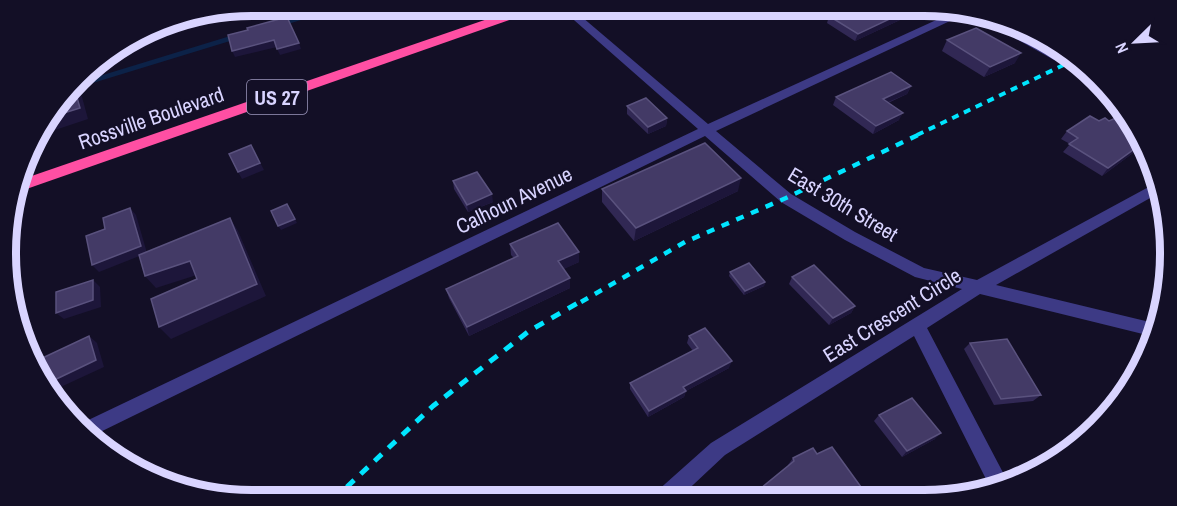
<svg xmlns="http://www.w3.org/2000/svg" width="1177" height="506" viewBox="0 0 1177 506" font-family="'Archivo Narrow',sans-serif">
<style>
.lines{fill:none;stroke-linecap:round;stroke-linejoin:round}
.stream{stroke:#0c2248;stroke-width:4.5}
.minor{fill:#3d3a85;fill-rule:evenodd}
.highway{fill:#ff4fa3;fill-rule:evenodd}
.rail-far2{stroke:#00e5ff;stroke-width:4;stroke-dasharray:7 6;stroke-linecap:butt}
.rail-far1{stroke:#00e5ff;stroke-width:4.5;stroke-dasharray:8 8;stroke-linecap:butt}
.rail{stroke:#00e5ff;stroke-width:5;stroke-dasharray:10 9;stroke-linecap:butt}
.wall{fill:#312854}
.shaded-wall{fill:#1d163a}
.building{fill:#433a66;stroke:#5a527e;stroke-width:1.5}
.labels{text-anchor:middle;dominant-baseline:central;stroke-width:4.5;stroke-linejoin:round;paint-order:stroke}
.shield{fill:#130f26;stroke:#9e99be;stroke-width:1.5}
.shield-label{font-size:20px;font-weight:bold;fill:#d9d4ff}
.street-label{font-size:21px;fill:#d9d4ff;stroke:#130f26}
.rim{fill:none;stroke:#d9d4ff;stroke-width:8}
</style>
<rect width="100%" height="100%" fill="#130f26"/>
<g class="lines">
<!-- stream -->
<g class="stream">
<path d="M 283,23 L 339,6"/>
<path d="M 75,86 L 235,37"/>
</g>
<!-- minor -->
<g class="minor">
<path d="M 558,6 L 569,6 L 708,124 L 956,11 L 967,13 L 716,131 L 791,194 L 855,232 L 924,268 L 977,280 L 1156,183 L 1159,193 L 996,285 L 1158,324 L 1155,337 L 980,294 L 927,328 L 1009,484 L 991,489 L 914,336 L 725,455 L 678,499 L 653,499 L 656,492 L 711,443 L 962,289 L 915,277 L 845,240 L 781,202 L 705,136 L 92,436 L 80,424 L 698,129 Z"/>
<path d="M 978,15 L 994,18 L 1064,58 L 1058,61 L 1054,60 L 979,18 Z"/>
</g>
<!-- highway -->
<path class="highway" d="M 525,6 L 543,6 L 541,9 L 15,193 L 20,180 Z"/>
<!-- rail-far2 -->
<path class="rail-far2" d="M 917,135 L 1074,60"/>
<!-- rail-far1 -->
<path class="rail-far1" d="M 581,302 L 685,242 L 786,198 L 920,134"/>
<!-- rail -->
<path class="rail" d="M 333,500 L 433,406 L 529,331 L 583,300"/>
</g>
<!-- wall -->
<g class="wall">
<path d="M 430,6 L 453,6 L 436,12 Z"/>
<path d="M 717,6 L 762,6 L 761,9 L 736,19 Z"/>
<path d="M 915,13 L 855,41 L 827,23 L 829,16 Z"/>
<path d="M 947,40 L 1015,63 L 984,77 L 942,51 Z"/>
<path d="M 911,86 L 907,94 L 888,103 L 899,120 L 873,134 L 833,105 L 836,97 Z"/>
<path d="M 627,106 L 667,118 L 666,126 L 648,134 L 627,114 Z"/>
<path d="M 1099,121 L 1146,144 L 1146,146 L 1137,150 L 1102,176 L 1063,152 L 1070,144 L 1061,139 L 1067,131 Z"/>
<path d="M 453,181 L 493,202 L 468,212 L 454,189 Z"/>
<path d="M 602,189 L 738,191 L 634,241 L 602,202 Z"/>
<path d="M 510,244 L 579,252 L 579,262 L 563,269 L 570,288 L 469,336 L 449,298 L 446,289 L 514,258 L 511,255 Z"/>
<path d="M 730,272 L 765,282 L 764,286 L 744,295 L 729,276 Z"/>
<path d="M 792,277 L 855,306 L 851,313 L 829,325 L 789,284 Z"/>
<path d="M 689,336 L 729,368 L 686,391 L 684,397 L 648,417 L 630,389 L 630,383 L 693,351 L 687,343 Z"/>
<path d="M 970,343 L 1041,395 L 1033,401 L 994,405 L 964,349 Z"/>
<path d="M 879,415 L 935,439 L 902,457 L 874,421 Z"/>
<path d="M 817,454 L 789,466 L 788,465 L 793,458 Z"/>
</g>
<!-- shaded-wall -->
<g class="shaded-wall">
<path d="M 435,6 L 453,6 L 436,12 Z"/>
<path d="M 750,6 L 762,6 L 761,9 L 736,19 L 737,11 Z"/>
<path d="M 917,6 L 918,6 L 915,13 L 855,41 L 858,34 Z"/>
<path d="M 274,40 L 277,47 L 235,57 L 232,51 Z"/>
<path d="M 299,43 L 301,49 L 280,55 L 277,49 Z"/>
<path d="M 1021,53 L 1015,63 L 984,77 L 990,67 Z"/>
<path d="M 911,86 L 907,94 L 879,106 L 883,99 Z"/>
<path d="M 74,87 L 82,97 L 88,119 L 37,136 L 39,129 Z"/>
<path d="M 903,113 L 899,120 L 873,134 L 876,126 Z"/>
<path d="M 667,118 L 666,126 L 648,134 L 648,127 Z"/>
<path d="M 1144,142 L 1146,146 L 1137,150 L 1102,176 L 1108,168 Z"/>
<path d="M 251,145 L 264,170 L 242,179 L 238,172 Z"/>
<path d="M 741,178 L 738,191 L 634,241 L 636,228 Z"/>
<path d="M 492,194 L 493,202 L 468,212 L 467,205 Z"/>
<path d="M 130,208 L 136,215 L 147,253 L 99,272 L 92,265 Z"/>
<path d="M 230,218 L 238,231 L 266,296 L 171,339 L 159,327 L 257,284 Z"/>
<path d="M 295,219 L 297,223 L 281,230 L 278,226 Z"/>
<path d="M 579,252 L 579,262 L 558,272 L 558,261 Z"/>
<path d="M 190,261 L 200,274 L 156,288 L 145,276 Z"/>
<path d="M 570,278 L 570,288 L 469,336 L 467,327 Z"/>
<path d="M 93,280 L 100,287 L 101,307 L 64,319 L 56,313 Z"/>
<path d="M 765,282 L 764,286 L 744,295 L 745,291 Z"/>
<path d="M 855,306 L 851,313 L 829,325 L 833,318 Z"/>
<path d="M 89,336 L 97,343 L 104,367 L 52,391 L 46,384 Z"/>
<path d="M 732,361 L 729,368 L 686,391 L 684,397 L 648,417 L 649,411 L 683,387 Z"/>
<path d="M 941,433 L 935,439 L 902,457 L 907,451 Z"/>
</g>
<!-- building -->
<g class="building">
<path d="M 729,6 L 750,6 L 737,11 Z"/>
<path d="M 852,6 L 917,6 L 858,34 L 829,16 Z"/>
<path d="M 287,17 L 299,43 L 277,49 L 274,40 L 232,51 L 228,35 L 248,30 L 247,28 Z"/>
<path d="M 976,28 L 1021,53 L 990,67 L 947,40 Z"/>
<path d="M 891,72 L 911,86 L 883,99 L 903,113 L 876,126 L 836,97 Z"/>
<path d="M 74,87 L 80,108 L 48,118 Z"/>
<path d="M 646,98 L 667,118 L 648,127 L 627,106 Z"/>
<path d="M 1123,115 L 1144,142 L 1108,168 L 1069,144 L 1078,138 L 1067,131 L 1090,116 L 1099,121 L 1105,118 L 1109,121 Z"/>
<path d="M 705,143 L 741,178 L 636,228 L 602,189 Z"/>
<path d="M 251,145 L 260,163 L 238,172 L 229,154 Z"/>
<path d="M 477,172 L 492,194 L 467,205 L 453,181 Z"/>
<path d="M 287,204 L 295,219 L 278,226 L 271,211 Z"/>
<path d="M 130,208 L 141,246 L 92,265 L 86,236 L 105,229 L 103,218 Z"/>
<path d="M 230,218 L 257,284 L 159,327 L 151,299 L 197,279 L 190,261 L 145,276 L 139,255 Z"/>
<path d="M 558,223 L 579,252 L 558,261 L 570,278 L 467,327 L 446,289 L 518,256 L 510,244 Z"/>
<path d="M 749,263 L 765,282 L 745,291 L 730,272 Z"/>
<path d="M 814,265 L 855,306 L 833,318 L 792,277 Z"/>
<path d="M 93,280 L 93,300 L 56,313 L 56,292 Z"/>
<path d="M 705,328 L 732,361 L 683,387 L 686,391 L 649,411 L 630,383 L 698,348 L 689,336 Z"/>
<path d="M 89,336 L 96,360 L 46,384 L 39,377 L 34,362 Z"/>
<path d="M 1007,339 L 1041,395 L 1001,399 L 970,343 Z"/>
<path d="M 912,398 L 941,433 L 907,451 L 879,415 Z"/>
<path d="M 832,447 L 869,498 L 749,498 L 794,461 L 793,458 L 813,448 L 817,454 Z"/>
</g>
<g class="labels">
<!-- shield labels -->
<rect class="shield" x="247" y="80" width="60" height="34" rx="4.5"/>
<g class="shield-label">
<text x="277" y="97">US 27</text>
</g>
<!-- street labels -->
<g class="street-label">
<text transform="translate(151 118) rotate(-19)">Rossville Boulevard</text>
<text transform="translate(514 200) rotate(-26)">Calhoun Avenue</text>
<text transform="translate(843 204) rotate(31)">East 30th Street</text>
<text transform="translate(892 315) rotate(-32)">East Crescent Circle</text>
</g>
</g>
<!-- crop -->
<path d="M0 0H1177V506H0ZM252 16H924A236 236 0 0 1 1160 252V254A236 236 0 0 1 924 490H252A236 236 0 0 1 16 254V252A236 236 0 0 1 252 16Z" fill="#130f26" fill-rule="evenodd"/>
<path class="rim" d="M252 16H924A236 236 0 0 1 1160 252V254A236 236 0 0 1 924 490H252A236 236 0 0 1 16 254V252A236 236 0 0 1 252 16Z"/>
<!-- north arrow -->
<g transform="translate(1135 42) rotate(246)" stroke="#130f26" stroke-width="4.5" paint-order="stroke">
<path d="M0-4.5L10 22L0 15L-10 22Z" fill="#d9d4ff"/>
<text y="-9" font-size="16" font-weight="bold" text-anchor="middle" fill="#d9d4ff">N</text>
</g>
</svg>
